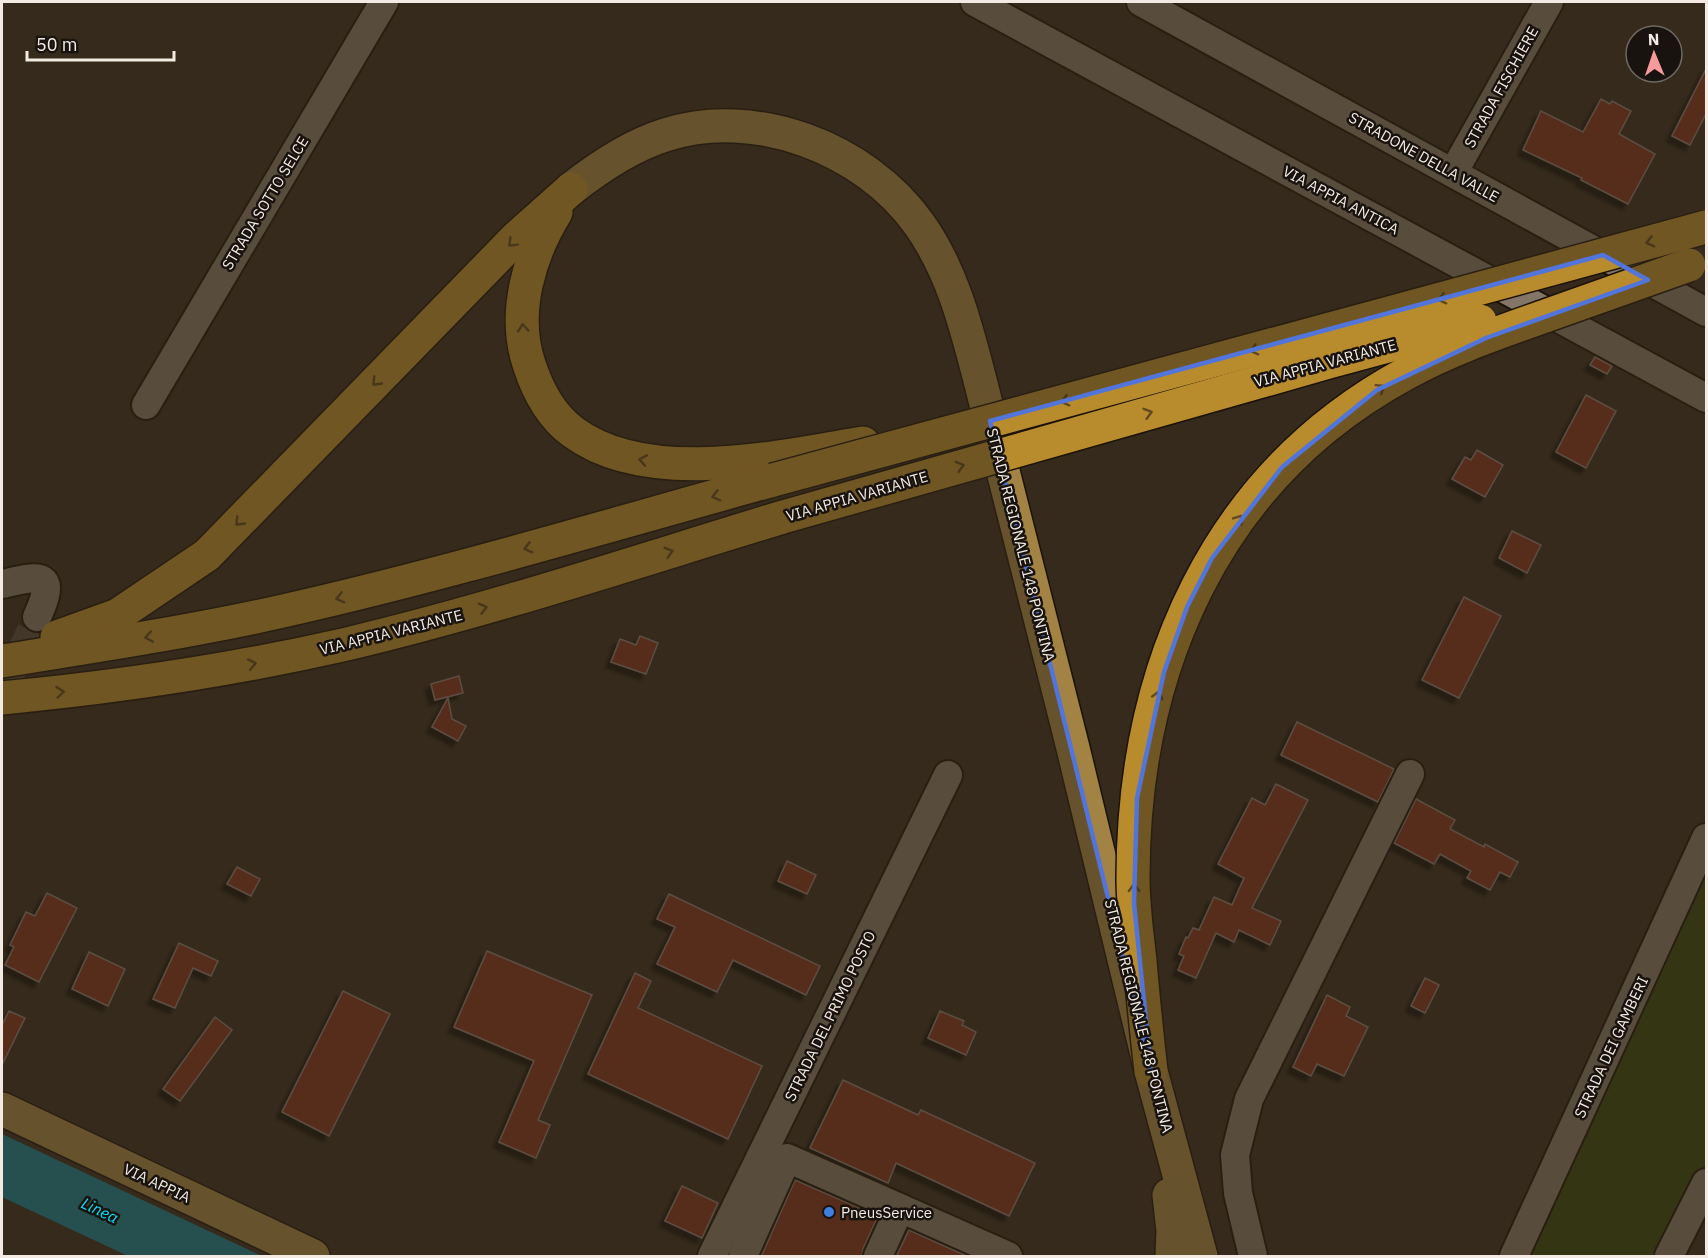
<svg xmlns="http://www.w3.org/2000/svg" width="1708" height="1258" viewBox="0 0 1708 1258" font-family="'IBM Plex Sans',sans-serif">
<style>
.green{fill:#32440b}
.water{fill:#157f8e}
.building{fill:#7e311c;stroke:#8d7872;stroke-width:1.5;filter:url(#shadow)}
.lines{fill:none;stroke-linecap:round;stroke-linejoin:round}
.minor-tunnel{stroke:#52473a;stroke-width:28;stroke-dasharray:28 14;stroke-linecap:butt}
.minor-casing{stroke:#1c1206;stroke-width:32}
.major-casing{stroke:#1c1206;stroke-width:36}
.highway-casing{stroke:#1c1206;stroke-width:36}
.minor{stroke:#837667;stroke-width:28}
.major{stroke:#a38344;stroke-width:33}
.highway{stroke:#b88c2d;stroke-width:33}
.highway-bridge-casing{stroke:#1c1206;stroke-width:36;stroke-linecap:butt}
.highway-bridge{stroke:#b88c2d;stroke-width:33}
.oneway{stroke:#60491c}
.marked{fill:none;stroke:#5275db;stroke-width:4.5;stroke-linejoin:round}
.shop-dot{fill:#3f7fe0;stroke:#18130e;stroke-width:2}
.labels{text-anchor:middle;dominant-baseline:central;stroke-width:5;stroke-linejoin:round;paint-order:stroke}
.street-label{font-size:15px;fill:#f3ebe3;stroke:#18130e}
.poi-label{font-size:15px;fill:#f3ebe3;stroke:#18130e;text-anchor:start}
.water-label{font-size:16px;font-style:italic;fill:#04def9;stroke:#18130e}
</style>
<defs>
<filter id="shadow"><feDropShadow dx="-5.5" dy="5.5" stdDeviation="1.5" flood-color="#0009"/></filter>
</defs>
<rect width="100%" height="100%" fill="#352a1c"/>
<!-- green -->
<path class="green" d="M 1706,872 L 1706,1163 L 1659,1256 L 1526,1256 Z"/>
<!-- water -->
<path class="water" d="M 2,1134 L 262,1256 L 128,1256 L 2,1197 Z"/>
<!-- building -->
<g class="building">
<path d="M 1707,67 L 1707,112 L 1690,145 L 1672,136 Z"/>
<path d="M 1601,99 L 1610,104 L 1612,101 L 1631,111 L 1619,134 L 1655,154 L 1628,204 L 1581,180 L 1582,178 L 1523,150 L 1541,111 L 1583,132 Z"/>
<path d="M 1595,357 L 1612,366 L 1607,374 L 1590,365 Z"/>
<path d="M 1586,395 L 1616,411 L 1586,468 L 1556,452 Z"/>
<path d="M 1477,450 L 1503,465 L 1485,497 L 1452,479 L 1465,457 L 1471,460 Z"/>
<path d="M 1512,531 L 1541,545 L 1527,573 L 1499,558 Z"/>
<path d="M 1464,597 L 1501,616 L 1459,698 L 1422,680 Z"/>
<path d="M 640,636 L 658,643 L 646,674 L 611,662 L 620,639 L 636,645 Z"/>
<path d="M 459,676 L 463,693 L 435,700 L 431,684 Z"/>
<path d="M 448,698 L 452,719 L 466,726 L 458,741 L 432,727 Z"/>
<path d="M 1297,722 L 1394,769 L 1378,802 L 1281,755 Z"/>
<path d="M 1276,784 L 1308,800 L 1252,908 L 1281,921 L 1270,945 L 1239,930 L 1234,942 L 1216,933 L 1196,978 L 1178,970 L 1184,956 L 1179,954 L 1186,937 L 1188,938 L 1193,928 L 1199,930 L 1214,897 L 1232,905 L 1244,878 L 1218,864 L 1252,798 L 1265,805 Z"/>
<path d="M 1416,799 L 1455,820 L 1450,829 L 1484,847 L 1485,844 L 1518,862 L 1510,877 L 1500,872 L 1490,890 L 1467,878 L 1471,871 L 1440,854 L 1434,864 L 1394,843 Z"/>
<path d="M 787,861 L 816,875 L 807,894 L 778,881 Z"/>
<path d="M 237,867 L 260,879 L 251,896 L 227,884 Z"/>
<path d="M 47,893 L 77,908 L 39,982 L 5,965 L 14,947 L 10,945 L 26,912 L 35,916 Z"/>
<path d="M 669,894 L 820,966 L 806,995 L 733,960 L 717,992 L 657,964 L 675,927 L 657,919 Z"/>
<path d="M 179,943 L 218,961 L 211,976 L 193,968 L 175,1008 L 153,999 Z"/>
<path d="M 487,951 L 592,995 L 538,1120 L 550,1125 L 536,1158 L 499,1142 L 534,1061 L 454,1027 Z"/>
<path d="M 89,952 L 125,969 L 108,1006 L 72,989 Z"/>
<path d="M 635,973 L 651,981 L 638,1008 L 762,1066 L 728,1139 L 588,1074 Z"/>
<path d="M 1425,978 L 1439,985 L 1425,1013 L 1411,1006 Z"/>
<path d="M 343,991 L 390,1014 L 329,1136 L 282,1112 Z"/>
<path d="M 1327,995 L 1350,1007 L 1346,1016 L 1368,1027 L 1344,1076 L 1317,1064 L 1311,1076 L 1293,1067 Z"/>
<path d="M 9,1011 L 25,1018 L 2,1065 L 2,1025 Z"/>
<path d="M 940,1011 L 964,1021 L 962,1025 L 976,1032 L 966,1055 L 928,1038 Z"/>
<path d="M 215,1017 L 232,1030 L 180,1101 L 163,1089 Z"/>
<path d="M 843,1080 L 918,1115 L 921,1110 L 1035,1163 L 1009,1216 L 896,1163 L 888,1183 L 810,1148 Z"/>
<path d="M 795,1180 L 878,1216 L 863,1249 L 862,1257 L 761,1257 Z"/>
<path d="M 682,1186 L 718,1203 L 702,1238 L 665,1221 Z"/>
<path d="M 909,1230 L 969,1257 L 896,1257 Z"/>
</g>
<g class="lines">
<!-- minor-tunnel -->
<path class="minor-tunnel" d="M 2,694 L 37,617"/>
<defs>
<g id="minor">
<path d="M 975,2 L 1706,398"/>
<path d="M 1141,2 L 1706,312"/>
<path d="M 1453,173 L 1549,2"/>
<path d="M 146,405 L 384,2"/>
<path d="M 2,584 C 38,576 59,569 37,617"/>
<path d="M 900,1208 L 1008,1256"/>
<path d="M 712,1256 L 948,775"/>
<path d="M 743,1256 L 787,1158 L 900,1208 L 878,1256"/>
<path d="M 1253,1256 L 1238,1193 L 1235,1155 L 1249,1099 L 1410,774"/>
<path d="M 1514,1256 L 1706,838"/>
<path d="M 1669,1256 L 1706,1183"/>
</g>
<g id="major">
<path d="M 571,189 C 599,167 630,146 665,135 C 755,106 865,148 919,224 C 952,270 966,326 980,380 L 1073,748 L 1151,1071 L 1201,1256"/>
<path d="M 2,1109 L 313,1256"/>
<path d="M 1169,1195 L 1173,1231 L 1172,1256"/>
</g>
<g id="highway">
<path d="M 556,212 C 529,256 512,313 529,364 C 537,389 551,416 573,432 C 647,487 779,457 863,443"/>
<path d="M 57,637 L 118,615 L 207,555 L 517,237 L 571,189"/>
<path d="M 2,661 C 95,646 190,632 283,611 C 447,574 610,525 773,480"/>
<path d="M 2,698 C 118,687 233,670 347,644 C 494,609 638,561 783,517"/>
</g>
</defs>
<!-- minor casing -->
<use href="#minor" class="minor-casing"/>
<!-- major casing -->
<use href="#major" class="major-casing"/>
<!-- highway casing -->
<use href="#highway" class="highway-casing"/>
<!-- minor -->
<use href="#minor" class="minor"/>
<!-- major -->
<use href="#major" class="major"/>
<!-- highway -->
<use href="#highway" class="highway"/>
<defs>
<g id="highway-bridge">
<path d="M 773,480 L 1706,227"/>
<path d="M 783,517 L 1329,362 L 1480,321"/>
<path d="M 1151,1071 C 1147,1035 1143,998 1140,961 C 1137,934 1133,906 1133,878 C 1133,669 1215,477 1405,374 C 1450,349 1500,332 1548,315 C 1595,298 1642,282 1689,265"/>
</g>
</defs>
<!-- highway-bridge casing -->
<use href="#highway-bridge" class="highway-bridge-casing"/>
<!-- highway-bridge -->
<use href="#highway-bridge" class="highway-bridge"/>
</g>
<!-- one-way arrows -->
<defs><path id="oneway-chevron" d="M-2-3.5L2.5 0L-2 3.5" fill="none" stroke-width="1.6" stroke-linecap="round" stroke-linejoin="round" transform="scale(1.5)"/></defs>
<g class="oneway">
<use href="#oneway-chevron" transform="translate(1650 242) rotate(165)"/>
<use href="#oneway-chevron" transform="translate(512 243) rotate(135)"/>
<use href="#oneway-chevron" transform="translate(1442 299) rotate(165)"/>
<use href="#oneway-chevron" transform="translate(523 328) rotate(-94)"/>
<use href="#oneway-chevron" transform="translate(1254 350) rotate(165)"/>
<use href="#oneway-chevron" transform="translate(376 382) rotate(134)"/>
<use href="#oneway-chevron" transform="translate(1381 388) rotate(-32)"/>
<use href="#oneway-chevron" transform="translate(1065 401) rotate(165)"/>
<use href="#oneway-chevron" transform="translate(1148 413) rotate(-16)"/>
<use href="#oneway-chevron" transform="translate(643 460) rotate(-170)"/>
<use href="#oneway-chevron" transform="translate(960 466) rotate(-16)"/>
<use href="#oneway-chevron" transform="translate(716 496) rotate(165)"/>
<use href="#oneway-chevron" transform="translate(1239 519) rotate(-54)"/>
<use href="#oneway-chevron" transform="translate(239 522) rotate(134)"/>
<use href="#oneway-chevron" transform="translate(528 548) rotate(165)"/>
<use href="#oneway-chevron" transform="translate(669 552) rotate(-17)"/>
<use href="#oneway-chevron" transform="translate(340 598) rotate(166)"/>
<use href="#oneway-chevron" transform="translate(483 608) rotate(-15)"/>
<use href="#oneway-chevron" transform="translate(149 637) rotate(170)"/>
<use href="#oneway-chevron" transform="translate(252 664) rotate(-11)"/>
<use href="#oneway-chevron" transform="translate(60 692) rotate(-6)"/>
<use href="#oneway-chevron" transform="translate(1158 695) rotate(-75)"/>
<use href="#oneway-chevron" transform="translate(1134 888) rotate(-91)"/>
</g>
<!-- marked area -->
<path d="M0 0H1708V1258H0ZM 1603,255 L 1648,280 L 1486,338 L 1377,390 L 1282,467 L 1212,558 L 1187,607 L 1164,672 L 1137,798 L 1134,903 L 1151,1071 L 990,421 Z" fill="#352a1c" fill-opacity=".55" fill-rule="evenodd"/>
<path class="marked" d="M 1603,255 L 1648,280 L 1486,338 L 1377,390 L 1282,467 L 1212,558 L 1187,607 L 1164,672 L 1137,798 L 1134,903 L 1151,1071 L 990,421 Z"/>
<!-- markers -->
<circle class="shop-dot" cx="829" cy="1212" r="6"/>
<g class="labels">
<!-- street labels -->
<g class="street-label">
<text transform="translate(1501 87) rotate(-61)">STRADA FISCHIERE</text>
<text transform="translate(1424 157) rotate(29)">STRADONE DELLA VALLE</text>
<text transform="translate(1341 200) rotate(28)">VIA APPIA ANTICA</text>
<text transform="translate(265 203) rotate(-59)">STRADA SOTTO SELCE</text>
<text transform="translate(1325 363) rotate(-15)">VIA APPIA VARIANTE</text>
<text transform="translate(857 496) rotate(-16)">VIA APPIA VARIANTE</text>
<text transform="translate(1021 545) rotate(76)">STRADA REGIONALE 148 PONTINA</text>
<text transform="translate(391 632) rotate(-14)">VIA APPIA VARIANTE</text>
<text transform="translate(830 1016) rotate(-64)">STRADA DEL PRIMO POSTO</text>
<text transform="translate(1139 1016) rotate(76)">STRADA REGIONALE 148 PONTINA</text>
<text transform="translate(1611 1047) rotate(-65)">STRADA DEI GAMBERI</text>
<text transform="translate(157 1183) rotate(25)">VIA APPIA</text>
</g>
<!-- poi labels -->
<g class="poi-label">
<text x="841" y="1212">PneusService</text>
</g>
<!-- water labels -->
<g class="water-label">
<text transform="translate(100 1210) rotate(25)">Linea</text>
</g>
</g>
<!-- border -->
<rect width="1708" height="1258" fill="none" stroke="#f3ebe3" stroke-width="6"/>
<!-- north arrow -->
<g transform="translate(1654 54) rotate(358)"><circle r="28" fill="#18130e" stroke="#706963" stroke-width="1.5"/>
<path d="M0-4.5L10 22L0 15L-10 22Z" fill="#f59b9d"/>
<text y="-9" font-size="16" font-weight="bold" text-anchor="middle" fill="#f3ebe3">N</text>
</g>
<!-- scale -->
<path d="M27 51v9h147v-9" fill="none" stroke="#f3ebe3" stroke-width="3"/>
<text x="36" y="51" font-size="18" fill="#f3ebe3" stroke="#18130e" stroke-width="4.5" paint-order="stroke">50 m</text>
</svg>
